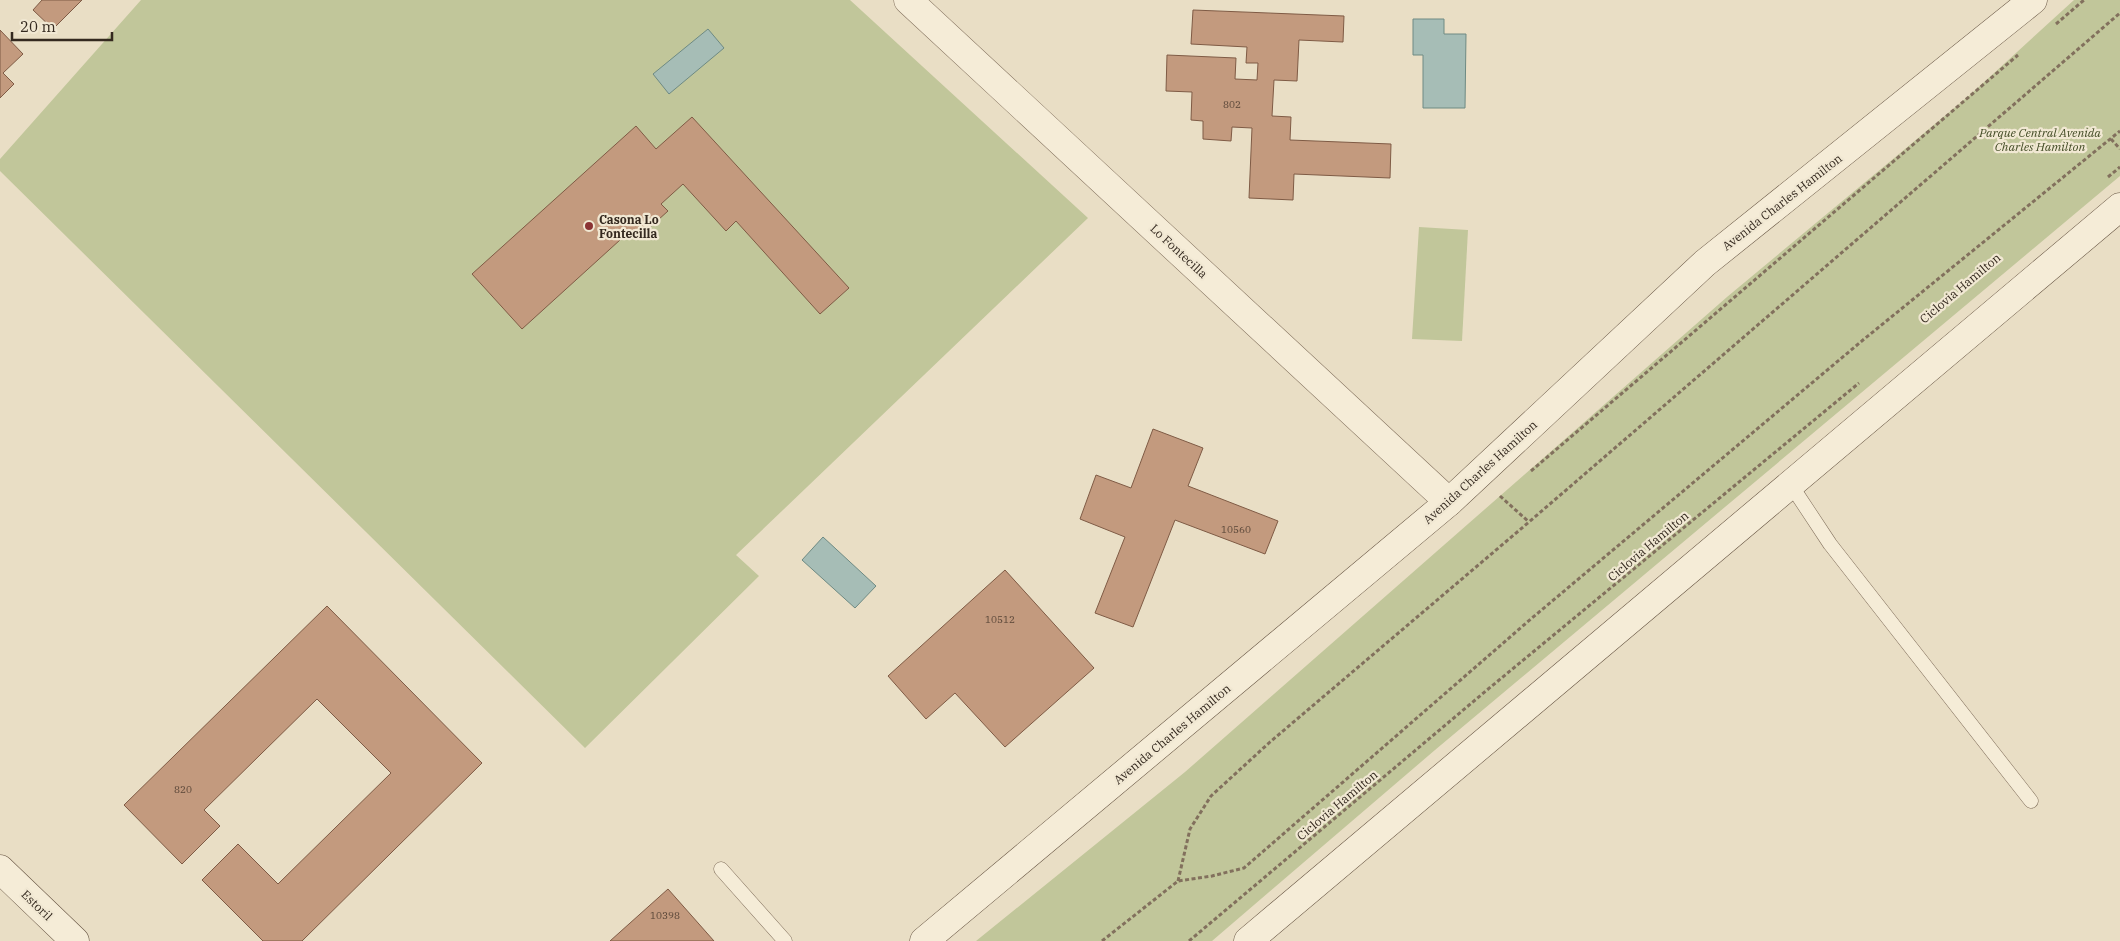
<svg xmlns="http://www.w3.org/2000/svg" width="2120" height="941" viewBox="0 0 2120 941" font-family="'IBM Plex Serif',serif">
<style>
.green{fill:#c1c69a}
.water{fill:#a6bdb6;stroke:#6e8a83}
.building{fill:#c39a7e;stroke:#7f5b45}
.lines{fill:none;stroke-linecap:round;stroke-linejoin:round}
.service-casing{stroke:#82705d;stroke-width:15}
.tertiary-casing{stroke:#82705d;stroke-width:29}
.secondary-casing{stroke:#645240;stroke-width:29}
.path{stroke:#82705d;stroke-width:3;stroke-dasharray:4 2.5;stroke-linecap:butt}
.service{stroke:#f5ecd7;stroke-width:14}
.tertiary{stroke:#f5ecd7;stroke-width:28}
.secondary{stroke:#f5ecd7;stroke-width:28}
.poi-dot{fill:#8b3334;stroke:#f1e8d3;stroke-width:2}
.labels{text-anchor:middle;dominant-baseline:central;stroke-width:4.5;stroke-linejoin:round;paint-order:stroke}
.number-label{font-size:10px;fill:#584537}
.park-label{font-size:12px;font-style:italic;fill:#454e28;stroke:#f1e8d3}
.street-label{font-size:12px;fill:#34291f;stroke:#f1e8d3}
.poi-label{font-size:12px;font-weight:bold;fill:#34291f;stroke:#f1e8d3;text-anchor:start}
</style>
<rect width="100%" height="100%" fill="#e9dec5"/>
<!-- green -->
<g class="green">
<path d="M 141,0 L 850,0 L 1088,218 L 736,555 L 759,576 L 585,748 L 0,171 L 0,159 Z"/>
<path d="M 2074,0 L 2120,0 L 2120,176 L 1435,750 L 1212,941 L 976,941 L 1185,772 L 1727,297 L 1970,95 Z"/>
<path d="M 1419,227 L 1468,230 L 1462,341 L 1412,339 Z"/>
</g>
<!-- water -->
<g class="water">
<path d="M 1413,19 L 1444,19 L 1444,34 L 1466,34 L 1465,108 L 1423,108 L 1423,55 L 1413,55 Z"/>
<path d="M 708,29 L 724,48 L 669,94 L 653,74 Z"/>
<path d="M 823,537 L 876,586 L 855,608 L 802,560 Z"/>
</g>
<!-- building -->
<g class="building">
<path d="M 42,0 L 82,0 L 53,29 L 33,10 Z"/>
<path d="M 1193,10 L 1344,16 L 1343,42 L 1299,40 L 1297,81 L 1274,80 L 1272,116 L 1291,117 L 1290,140 L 1391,144 L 1390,178 L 1294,174 L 1293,200 L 1249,198 L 1252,128 L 1232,127 L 1231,141 L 1203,139 L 1203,121 L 1191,120 L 1192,92 L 1166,91 L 1167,55 L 1236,58 L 1235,79 L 1257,80 L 1258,63 L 1246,63 L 1247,47 L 1191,44 Z"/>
<path d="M 0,30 L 23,54 L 3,73 L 14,84 L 0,98 Z"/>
<path d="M 692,117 L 849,288 L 820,314 L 736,221 L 726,231 L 683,184 L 661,204 L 668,211 L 638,238 L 631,230 L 522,329 L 472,274 L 636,126 L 656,149 Z"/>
<path d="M 1153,429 L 1203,448 L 1188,486 L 1278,521 L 1265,554 L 1175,520 L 1133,627 L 1095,613 L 1125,537 L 1080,519 L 1096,475 L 1131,488 Z"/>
<path d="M 1005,570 L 1094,668 L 1005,747 L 955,693 L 926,719 L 888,676 Z"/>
<path d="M 327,606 L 482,763 L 302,941 L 263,941 L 202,880 L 238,844 L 278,884 L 391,773 L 317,699 L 204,810 L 220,826 L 182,864 L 124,805 Z"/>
<path d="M 668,889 L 714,941 L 610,941 Z"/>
</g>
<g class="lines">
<defs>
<g id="service">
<path d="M 1791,485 L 1830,544 L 2031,801"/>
<path d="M 721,869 L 785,941"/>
</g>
<path id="tertiary" d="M 908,0 L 1449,502"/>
<g id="secondary">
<path d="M 0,869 L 75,941"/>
<path d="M 924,941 L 1449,502 L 1705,263 L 2033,0"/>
<path d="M 1248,941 L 2120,207"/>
</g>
</defs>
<!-- service casing -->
<use href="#service" class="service-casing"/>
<!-- tertiary casing -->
<use href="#tertiary" class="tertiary-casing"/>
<!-- secondary casing -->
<use href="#secondary" class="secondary-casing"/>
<!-- path -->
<g class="path">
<path d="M 2056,24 L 2084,0"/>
<path d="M 2111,139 L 2120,149"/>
<path d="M 2108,177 L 2120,167"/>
<path d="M 1531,471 L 2018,55"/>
<path d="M 1500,496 L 1529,522"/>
<path d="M 1178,881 L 1190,829 L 1211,796 L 1270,742 L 1529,522 L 2120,13"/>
<path d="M 1102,941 L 1178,881 L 1212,876 L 1244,868 L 1532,618 L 1863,340 L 2120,131"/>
<path d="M 1189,941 L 1487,690 L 1859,383"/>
</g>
<!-- service -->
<use href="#service" class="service"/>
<!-- tertiary -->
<use href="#tertiary" class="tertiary"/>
<!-- secondary -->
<use href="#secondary" class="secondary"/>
</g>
<!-- markers -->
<circle class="poi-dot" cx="589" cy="226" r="5"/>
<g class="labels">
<!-- number labels -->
<g class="number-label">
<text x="1232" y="104">802</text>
<text x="1236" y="529">10560</text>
<text x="1000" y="619">10512</text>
<text x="183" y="789">820</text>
<text x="665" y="915">10398</text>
</g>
<!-- park labels -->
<g class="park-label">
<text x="2040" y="132">Parque Central Avenida<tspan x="2040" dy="14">Charles Hamilton</tspan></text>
</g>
<!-- street labels -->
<g class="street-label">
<text transform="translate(1782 202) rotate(-38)">Avenida Charles Hamilton</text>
<text transform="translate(1179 251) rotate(43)">Lo Fontecilla</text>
<text transform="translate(1960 288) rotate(-40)">Ciclovia Hamilton</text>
<text transform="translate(1480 472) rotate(-42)">Avenida Charles Hamilton</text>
<text transform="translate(1648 546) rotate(-40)">Ciclovia Hamilton</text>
<text transform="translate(1172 734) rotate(-40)">Avenida Charles Hamilton</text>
<text transform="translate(1337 805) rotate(-40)">Ciclovia Hamilton</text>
<text transform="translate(37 905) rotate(44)">Estoril</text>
</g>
<!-- poi labels -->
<g class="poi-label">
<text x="599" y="219">Casona Lo<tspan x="599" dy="14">Fontecilla</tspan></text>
</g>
</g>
<!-- scale -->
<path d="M12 32v8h100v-8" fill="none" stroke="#34291f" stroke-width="2.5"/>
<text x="20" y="32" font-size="15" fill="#34291f" stroke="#f1e8d3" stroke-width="4" paint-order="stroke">20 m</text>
</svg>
